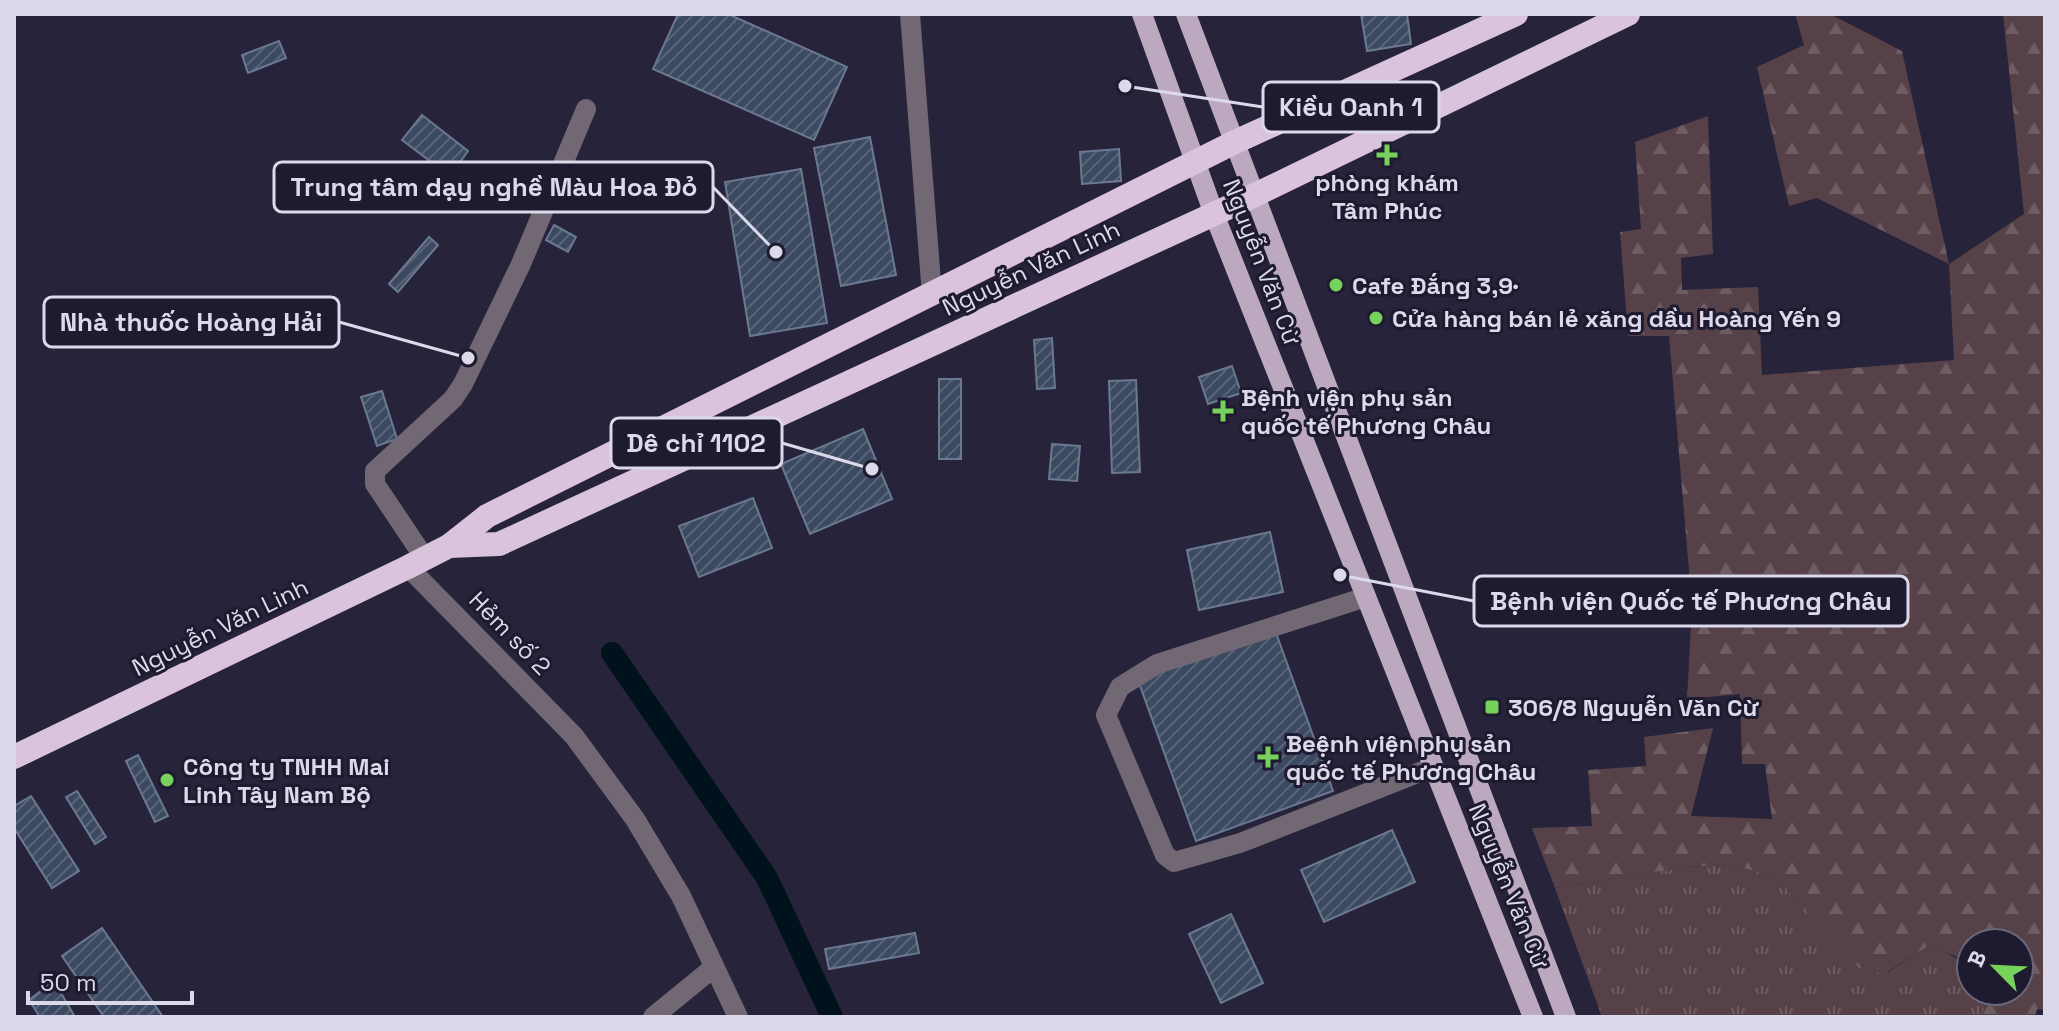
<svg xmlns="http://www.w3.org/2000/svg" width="2059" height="1031" viewBox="0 0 2059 1031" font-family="'Space Grotesk',sans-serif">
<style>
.grass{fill:url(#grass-tufts)}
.forest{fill:url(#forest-firs)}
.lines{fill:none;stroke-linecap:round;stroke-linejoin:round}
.canal{stroke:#00121b;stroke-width:22}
.building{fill:url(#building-hatch);stroke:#6a7991;stroke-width:2}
.minor{stroke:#716873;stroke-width:20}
.major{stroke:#bca9bf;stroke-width:20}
.highway{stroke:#dac3dd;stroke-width:24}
.poi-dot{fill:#76d25a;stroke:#1e1a30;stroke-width:3}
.labels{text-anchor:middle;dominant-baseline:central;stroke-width:6;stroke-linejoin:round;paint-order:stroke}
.poi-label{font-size:24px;font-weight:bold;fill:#dcdaea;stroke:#1e1a30;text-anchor:start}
.street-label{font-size:24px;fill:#dcdaea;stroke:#1e1a30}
.leader{fill:none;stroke:#dcdaea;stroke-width:3}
.callout-dot{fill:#dcdaea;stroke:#1e1a30;stroke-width:3}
.callout{fill:#1e1a30;stroke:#dcdaea;stroke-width:3}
.callout-label{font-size:26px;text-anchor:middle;font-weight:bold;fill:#dcdaea}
</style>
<defs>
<pattern id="grass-tufts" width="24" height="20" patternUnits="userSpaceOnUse" patternTransform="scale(2)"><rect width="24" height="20" fill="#564149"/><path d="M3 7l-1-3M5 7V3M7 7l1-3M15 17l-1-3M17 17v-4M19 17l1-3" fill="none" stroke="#6e5c63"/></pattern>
<pattern id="forest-firs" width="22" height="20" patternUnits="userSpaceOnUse" patternTransform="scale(2)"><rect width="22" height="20" fill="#564149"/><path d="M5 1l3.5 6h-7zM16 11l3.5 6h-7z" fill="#6e5c63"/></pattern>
<pattern id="building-hatch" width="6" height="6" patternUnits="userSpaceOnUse" patternTransform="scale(2)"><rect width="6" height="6" fill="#3c4a61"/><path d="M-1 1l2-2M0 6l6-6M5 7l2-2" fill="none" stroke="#586478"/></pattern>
</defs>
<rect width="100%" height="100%" fill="#27233a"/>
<!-- grass -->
<path class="grass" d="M 1731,865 L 1759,872 L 1785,887 L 1859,967 L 1885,974 L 1930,945 C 1954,956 1971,962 1971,991 L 1985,991 L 1987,1003 L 1980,1017 L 1602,1017 L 1555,888 L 1687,867 Z"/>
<!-- forest -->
<path class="forest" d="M 1795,14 L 1830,14 L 1902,51 L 1949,264 L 2024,214 L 2003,14 L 2045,14 L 2045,1010 L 2037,1009 L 2035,1017 L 1980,1017 L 1987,1003 L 1985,991 L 2019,991 L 2019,943 L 1971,943 L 1971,974 L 1959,958 L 1930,945 L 1884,974 L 1859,968 L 1785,887 L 1759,872 L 1731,865 L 1687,867 L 1555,888 L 1532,828 L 1592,826 L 1588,770 L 1646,766 L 1644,737 L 1713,728 L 1691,816 L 1772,819 L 1765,764 L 1742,764 L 1740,694 L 1687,699 L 1692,606 L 1669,336 L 1628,336 L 1620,232 L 1641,229 L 1635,142 L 1708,116 L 1713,254 L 1681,258 L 1682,290 L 1758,287 L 1762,375 L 1954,360 L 1949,264 L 1817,198 L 1789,206 L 1757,67 L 1804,45 Z"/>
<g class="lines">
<!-- canal -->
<path class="canal" d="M 612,653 L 767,878 L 832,1017"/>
</g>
<!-- building -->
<g class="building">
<path d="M 678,14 L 728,14 L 847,67 L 814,140 L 653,69 Z"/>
<path d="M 1361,14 L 1407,14 L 1411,44 L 1367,51 Z"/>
<path d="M 279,41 L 286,58 L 248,73 L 242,55 Z"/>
<path d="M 422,115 L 468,151 L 450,176 L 402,140 Z"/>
<path d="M 870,137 L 896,275 L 841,286 L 814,148 Z"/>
<path d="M 1119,149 L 1121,181 L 1082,184 L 1080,152 Z"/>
<path d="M 801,169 L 827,323 L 750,336 L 725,182 Z"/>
<path d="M 554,225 L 576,237 L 568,252 L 546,240 Z"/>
<path d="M 429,237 L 438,245 L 398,292 L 389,284 Z"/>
<path d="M 1052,338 L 1055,388 L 1037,389 L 1034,340 Z"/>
<path d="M 1232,366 L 1241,393 L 1208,404 L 1199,377 Z"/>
<rect x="939" y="379" width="22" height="80"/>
<path d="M 1136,380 L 1140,472 L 1112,473 L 1109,381 Z"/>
<path d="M 382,391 L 397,439 L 377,446 L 361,397 Z"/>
<path d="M 863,429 L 892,499 L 810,534 L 781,464 Z"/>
<path d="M 1052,444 L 1080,446 L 1077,481 L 1049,479 Z"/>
<path d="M 753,498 L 772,548 L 699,577 L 679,526 Z"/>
<path d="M 1270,532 L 1283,592 L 1199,610 L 1187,550 Z"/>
<path d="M 1275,630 L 1333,791 L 1196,841 L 1138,680 Z"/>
<path d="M 138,755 L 168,816 L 155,822 L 126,761 Z"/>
<path d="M 77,791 L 106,837 L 95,844 L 66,797 Z"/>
<path d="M 31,796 L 79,871 L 52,888 L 14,828 L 14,806 Z"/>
<path d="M 1392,830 L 1415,882 L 1324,922 L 1301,870 Z"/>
<path d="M 1231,914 L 1263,983 L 1221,1003 L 1189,934 Z"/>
<path d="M 102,928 L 163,1017 L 104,1017 L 62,956 Z"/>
<path d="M 915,933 L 919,953 L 829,969 L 825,949 Z"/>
<path d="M 54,981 L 75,1017 L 40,1017 L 29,1000 Z"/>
</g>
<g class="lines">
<!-- minor -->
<g class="minor">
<path d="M 910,14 L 932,295"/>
<path d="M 424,557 L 375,484 L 375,471 L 453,399 L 463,384 L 521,264 L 586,109"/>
<path d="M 408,567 L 574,736 L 635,819 L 681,896 L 738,1017"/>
<path d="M 1366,597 L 1157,664 L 1120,687 L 1106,715 L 1165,855 L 1174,862 L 1240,843 L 1433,767"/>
<path d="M 653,1017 L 713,968"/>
</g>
<!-- major -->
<g class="major">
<path d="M 1142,14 L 1214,214 L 1533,1017"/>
<path d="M 1186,14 L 1566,1017"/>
</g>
<!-- highway -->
<g class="highway">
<path d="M 449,546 L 499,544 L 1253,196 L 1628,14"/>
<path d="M 14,757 L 408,567 L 449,546 L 487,516 L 1235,142 L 1516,14"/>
</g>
</g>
<!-- markers -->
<g class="poi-dot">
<path d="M1383 143h8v8h8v8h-8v8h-8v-8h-8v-8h8z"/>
<circle cx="1336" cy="285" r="8"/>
<circle cx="1376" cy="318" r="8"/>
<path d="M1219 399h8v8h8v8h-8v8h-8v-8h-8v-8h8z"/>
<rect x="1484" y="699" width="16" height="16" rx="4"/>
<path d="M1264 745h8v8h8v8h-8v8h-8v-8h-8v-8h8z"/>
<circle cx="167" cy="780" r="8"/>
</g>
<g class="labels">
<!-- poi labels -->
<g class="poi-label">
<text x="1387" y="182" text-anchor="middle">phòng khám<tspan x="1387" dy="28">Tâm Phúc</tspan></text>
<text x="1352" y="285">Cafe Đắng 3,9·</text>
<text x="1392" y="318">Cửa hàng bán lẻ xăng dầu Hoàng Yến 9</text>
<text x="1241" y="397">Bệnh viện phụ sản<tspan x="1241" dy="28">quốc tế Phương Châu</tspan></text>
<text x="1508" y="707">306/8 Nguyễn Văn Cừ</text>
<text x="1286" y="743">Beệnh viện phụ sản<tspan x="1286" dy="28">quốc tế Phương Châu</tspan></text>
<text x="183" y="766">Công ty TNHH Mai<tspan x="183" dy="28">Linh Tây Nam Bộ</tspan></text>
</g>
<!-- street labels -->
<g class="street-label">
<text transform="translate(1262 262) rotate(69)">Nguyễn Văn Cừ</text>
<text transform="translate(1031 268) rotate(-25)">Nguyễn Văn Linh</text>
<text transform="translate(220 627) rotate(-26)">Nguyễn Văn Linh</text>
<text transform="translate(510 633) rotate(46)">Hẻm số 2</text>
<text transform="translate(1509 886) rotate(68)">Nguyễn Văn Cừ</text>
</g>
</g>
<!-- callouts -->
<path class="leader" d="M1125 86L1263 107M776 252L713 187M468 358L339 322M872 469L782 443M1340 575L1474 601"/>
<g class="callout-dot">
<circle cx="1125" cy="86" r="8"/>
<circle cx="776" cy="252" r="8"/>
<circle cx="468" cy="358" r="8"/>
<circle cx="872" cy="469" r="8"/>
<circle cx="1340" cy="575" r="8"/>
</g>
<g class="callout">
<rect x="1263" y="82" width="176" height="50" rx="8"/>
<rect x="274" y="162" width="439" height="50" rx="8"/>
<rect x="44" y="297" width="295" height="50" rx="8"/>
<rect x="611" y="418" width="171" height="50" rx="8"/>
<rect x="1474" y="576" width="434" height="50" rx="8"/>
</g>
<g class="callout-label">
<text x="1351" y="116">Kiều Oanh 1</text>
<text x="494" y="196">Trung tâm dạy nghề Màu Hoa Đỏ</text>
<text x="191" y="331">Nhà thuốc Hoàng Hải</text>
<text x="696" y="452">Dê chỉ 1102</text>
<text x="1691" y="610">Bệnh viện Quốc tế Phương Châu</text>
</g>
<!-- border -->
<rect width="2059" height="1031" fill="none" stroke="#dcdaea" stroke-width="32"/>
<!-- north arrow -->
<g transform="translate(1995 967) rotate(294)"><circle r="38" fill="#1e1a30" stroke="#6a677a" stroke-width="2"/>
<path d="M0-6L14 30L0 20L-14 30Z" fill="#76d25a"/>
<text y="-12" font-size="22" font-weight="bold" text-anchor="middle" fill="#dcdaea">B</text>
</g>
<!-- scale -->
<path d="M28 991v12h164v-12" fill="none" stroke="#dcdaea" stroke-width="4"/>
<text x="40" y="991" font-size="24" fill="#dcdaea" stroke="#1e1a30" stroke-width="6" paint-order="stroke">50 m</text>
</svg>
